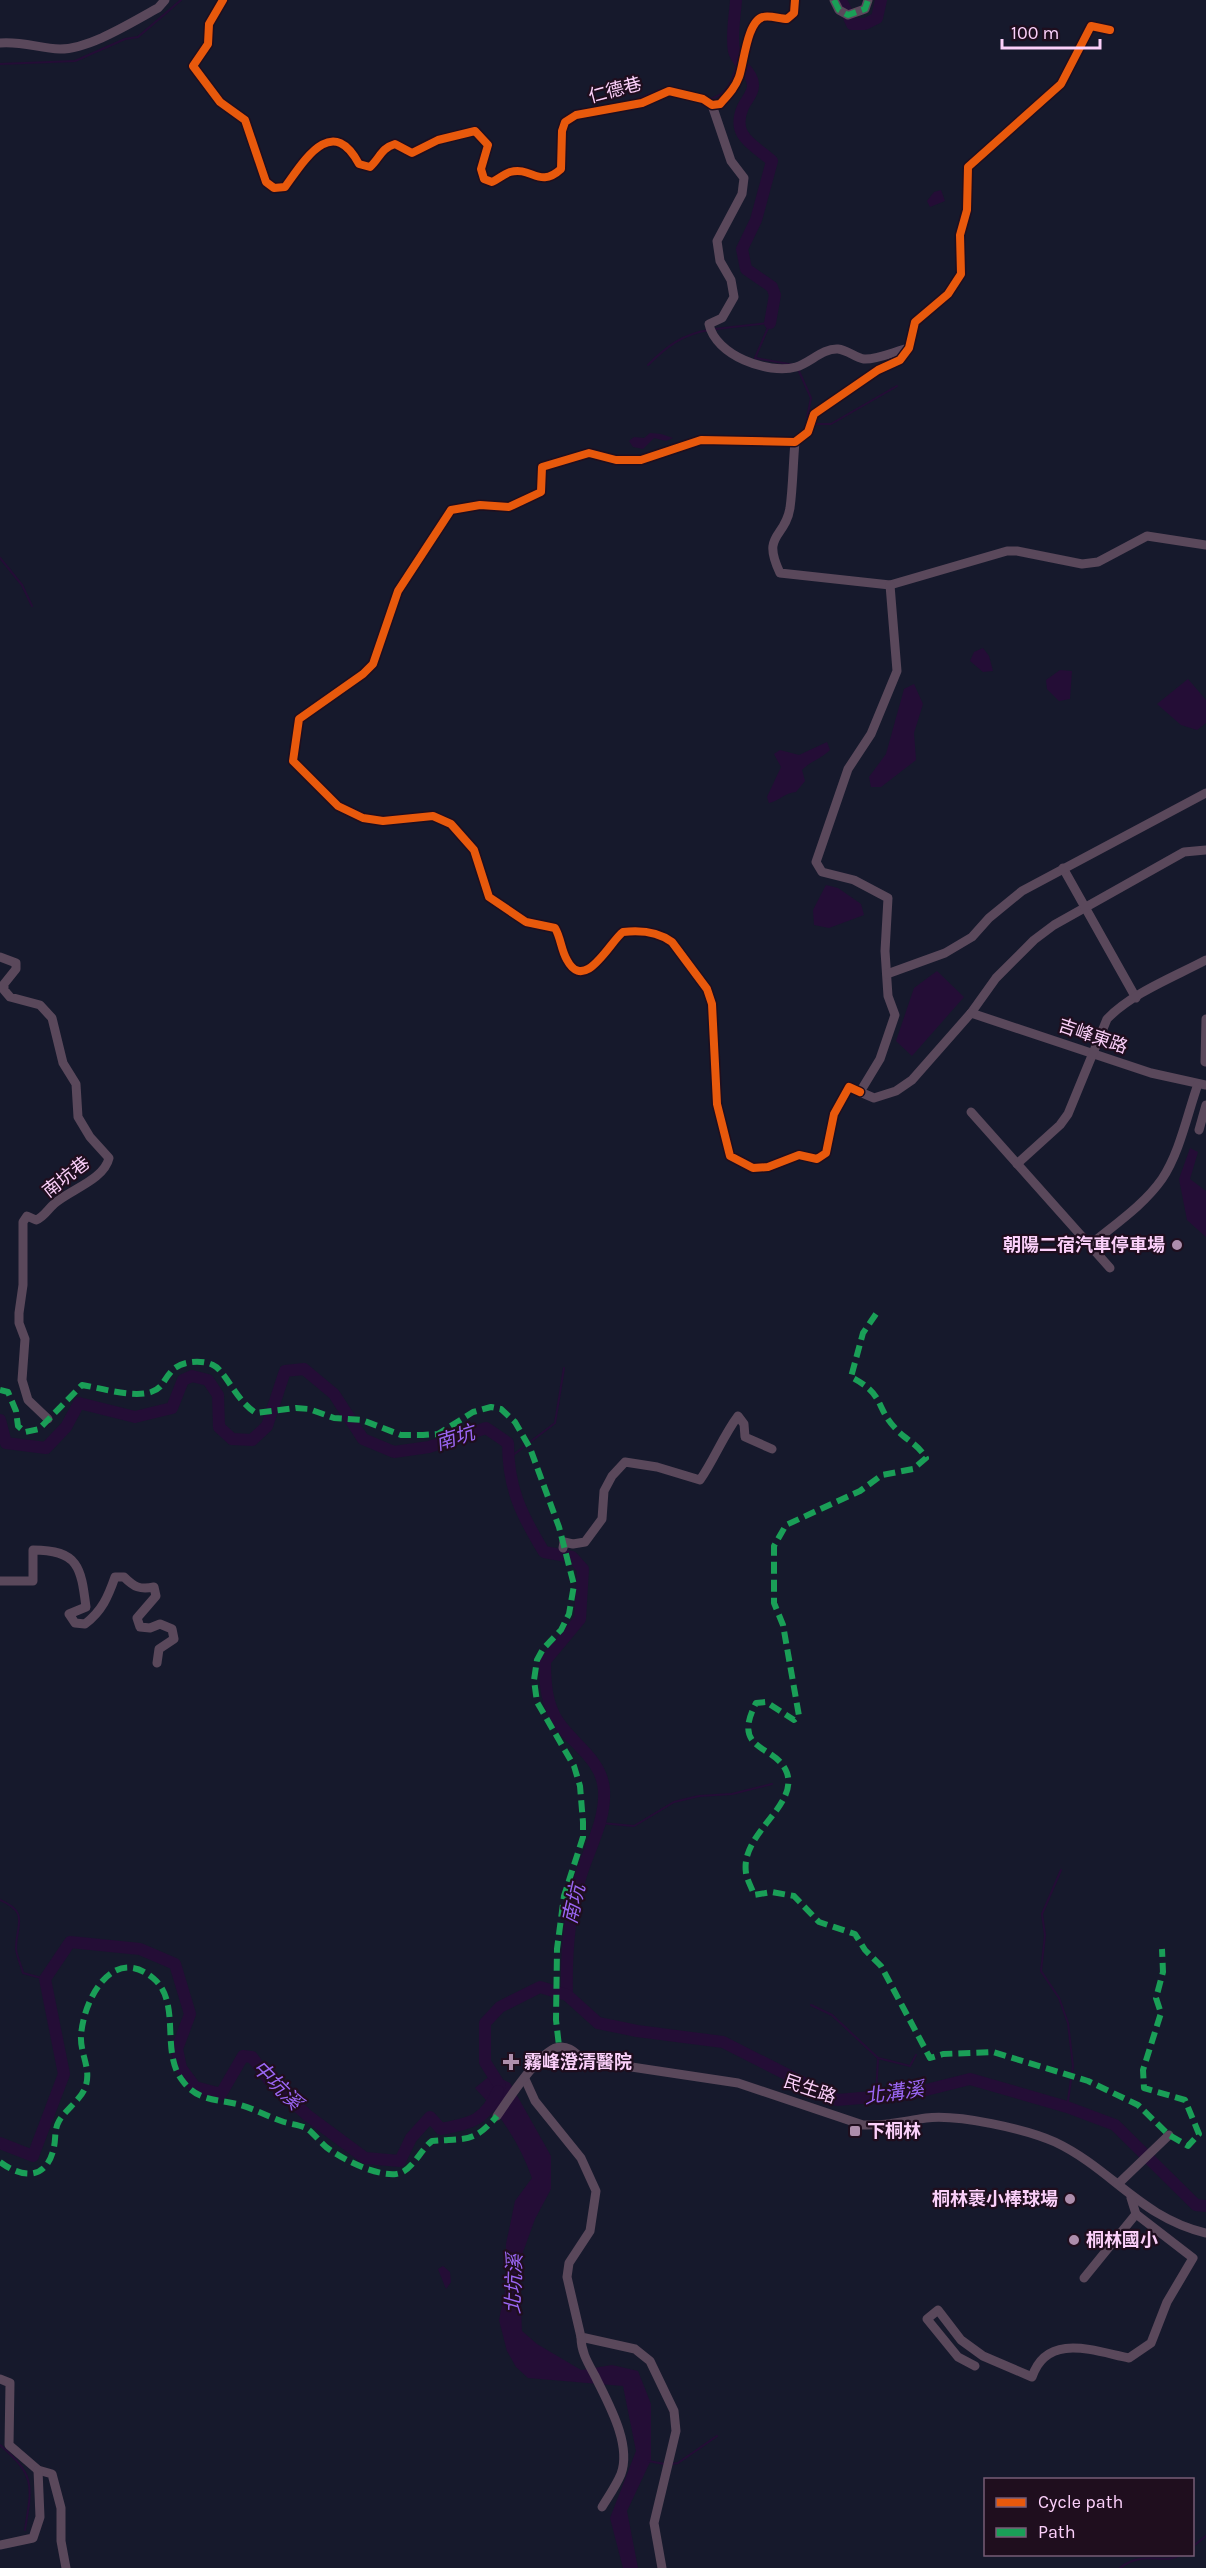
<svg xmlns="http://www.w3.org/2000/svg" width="1206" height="2568" viewBox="0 0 1206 2568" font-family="Karla,'Noto Sans TC',sans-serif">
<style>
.green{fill:#16192c;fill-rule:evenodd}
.water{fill:#240d36}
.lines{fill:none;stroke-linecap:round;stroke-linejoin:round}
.stream{stroke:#240d36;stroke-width:2}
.river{stroke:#240d36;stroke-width:12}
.minor{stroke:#5a485b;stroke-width:9}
.quiet{stroke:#1a9f57;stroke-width:6;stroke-dasharray:12 6;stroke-linecap:butt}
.cycleway-casing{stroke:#1f0e1e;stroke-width:11}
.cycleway{stroke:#e8590c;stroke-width:8}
.poi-dot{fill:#ad8eac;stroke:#1f0e1e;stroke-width:2}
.labels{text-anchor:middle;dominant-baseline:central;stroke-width:4.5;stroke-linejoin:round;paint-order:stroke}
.street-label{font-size:18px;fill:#fbd0fa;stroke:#1f0e1e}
.poi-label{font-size:18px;font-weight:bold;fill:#fbd0fa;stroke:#1f0e1e;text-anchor:start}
.water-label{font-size:20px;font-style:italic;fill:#9a66f3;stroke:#1f0e1e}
</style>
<rect width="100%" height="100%" fill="#1b121a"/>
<!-- green -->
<path class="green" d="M 0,0 L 1206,0 L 1206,2568 L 0,2568 ZM 986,2480 L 1192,2480 L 1192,2554 L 986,2554 Z"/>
<!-- water -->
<g class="water">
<path d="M 941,190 L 945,201 L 930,207 L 927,201 L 934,192 Z"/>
<path d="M 650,433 L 661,434 L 673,438 L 666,441 L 654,438 L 643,449 L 633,447 L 629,441 L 634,437 L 644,438 Z"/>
<path d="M 983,648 L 989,656 L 993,671 L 983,672 L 970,661 L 974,652 Z"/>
<path d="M 1060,670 L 1072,671 L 1070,699 L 1059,701 L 1047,689 L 1046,680 Z"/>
<path d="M 1188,679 L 1206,700 L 1206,723 L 1197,730 L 1181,725 L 1157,704 Z"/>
<path d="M 914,684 L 923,704 L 914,733 L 916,760 L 881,787 L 871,787 L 869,777 L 886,754 L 904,689 Z"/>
<path d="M 827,742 L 830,750 C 821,759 812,760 802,770 L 805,781 L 796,792 C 786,792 779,801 769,803 L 767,797 L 781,767 L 774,754 L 780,750 L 799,755 Z"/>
<path d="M 826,885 L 838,888 L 861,904 L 864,915 L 829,928 L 814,925 L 813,910 Z"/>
<path d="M 937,971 L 964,997 L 912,1056 L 896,1041 L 914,988 Z"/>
<path d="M 1190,1148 L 1198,1152 L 1190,1179 L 1206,1191 L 1206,1237 L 1187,1220 L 1179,1179 Z"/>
<path d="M 492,2074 L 510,2083 L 551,2156 L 551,2189 L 535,2219 L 519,2263 L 522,2331 L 537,2344 L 581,2370 L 612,2365 L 638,2371 L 651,2404 L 651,2460 L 627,2511 L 638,2568 L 623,2568 L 610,2518 L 636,2451 L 623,2386 L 528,2378 L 516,2367 L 507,2351 L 499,2320 L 506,2286 L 506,2244 L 515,2201 L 532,2178 C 520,2144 501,2115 475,2088 Z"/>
<path d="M 443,2266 L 450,2272 L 451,2282 L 446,2289 L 438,2269 Z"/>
</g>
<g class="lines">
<!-- stream -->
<g class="stream">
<path d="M 0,64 L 75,61 L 125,39 L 138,37 L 181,0"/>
<path d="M 638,99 L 660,90"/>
<path d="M 709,99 C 728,96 733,78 738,62"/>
<path d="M 770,323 L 755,358 L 794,365"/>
<path d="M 715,329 L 769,323"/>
<path d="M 648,365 C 667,346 683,334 709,330"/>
<path d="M 798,369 L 811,398 L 807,418 L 810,421"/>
<path d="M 815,424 L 831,424 L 897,386"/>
<path d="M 0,558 L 22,585 L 32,606"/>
<path d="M 508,1459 L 555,1423 L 564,1368"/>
<path d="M 601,1823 L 634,1826 L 674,1802 L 699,1796 L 732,1794 L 772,1784"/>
<path d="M 1061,1870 L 1042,1914 L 1045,1935 L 1041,1971 L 1059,1998 L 1068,2023 L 1073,2066 L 1067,2107"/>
<path d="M 0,1900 C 30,1913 16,1924 16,1949 C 17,1957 21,1965 23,1973 L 45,1979"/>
<path d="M 811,2005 L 832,2015 L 878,2058 L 876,2096"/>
<path d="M 878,2058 L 910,2066 L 916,2055"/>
<path d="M 0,2445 C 36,2476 32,2485 25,2530"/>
<path d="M 648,2461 L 665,2464"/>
<path d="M 671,2464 L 678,2463 L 717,2436"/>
<path d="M 1192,2547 L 1206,2536"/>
<path d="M 1120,2568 C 1145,2549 1165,2566 1182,2554"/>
</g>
<!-- river -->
<g class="river">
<path d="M 736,0 C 735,16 731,35 734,51 C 737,64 754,73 753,86 C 753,94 746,100 743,107 C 730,137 755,145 772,161 L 756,220 L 742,249 L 746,269 L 772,287 L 775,295 L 770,323"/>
<path d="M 841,0 L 852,24 L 865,24 L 877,18 L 881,0"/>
<path d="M 0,1420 L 6,1443 L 46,1448 L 66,1427 L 79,1403 L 135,1417 L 172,1408 L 183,1380 L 192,1376 L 208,1380 L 218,1395 L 219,1427 L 232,1439 L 252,1440 L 267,1426 L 285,1371 L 304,1369 L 334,1394 L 363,1439 L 394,1452 L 429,1447 L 486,1428 L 508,1443 C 508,1488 521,1514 544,1552 L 572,1557 L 583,1569 L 580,1619 L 545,1661 C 545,1682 546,1705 559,1723 C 574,1745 602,1760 604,1790 C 606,1823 587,1851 579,1882 C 568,1919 566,1956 567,1995"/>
<path d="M 500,2086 L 485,2062 L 485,2023 L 500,2007 L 540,1987 L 567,1995 L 598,2023 L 637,2031 L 723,2042 L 837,2100 L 910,2094 L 970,2079 L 1067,2107 L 1115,2125 L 1196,2205 L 1206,2206"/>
<path d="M 0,2143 L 33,2156 L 64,2074 L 45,1979 L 70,1942 L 140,1949 L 175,1964 L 190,2014 L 177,2049 L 181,2068 L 195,2087 L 221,2094 L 243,2056 L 252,2057 L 269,2080 L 307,2115 L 365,2158 L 400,2161 L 411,2138 L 430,2117 L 441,2129 C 471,2123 485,2121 498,2091"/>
</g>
<!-- minor -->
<g class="minor">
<path d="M 223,0 L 209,24 L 208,44 L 193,66 L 220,102 L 245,120 L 266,182 L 274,188 L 285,187 C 304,161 332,113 359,164 L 370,167 C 380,158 381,148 395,144 L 412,153 L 438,140 L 475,131 L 488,145 L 481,169 L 484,179 L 492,182 C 498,179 504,174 510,172 C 532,166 539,189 561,169 L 562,131 L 565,122 L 576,115 L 642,103 L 669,91 L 703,99 L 712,105 L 720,104 C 728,95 735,88 739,77 C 744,63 747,21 763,17 C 770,15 780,19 787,19 L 794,13 L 795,0"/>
<path d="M 834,0 L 839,10 L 848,15 L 865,9 L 868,0"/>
<path d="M 0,43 C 21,41 39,48 60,49 C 90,49 132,22 158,8 L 165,0"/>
<path d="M 712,105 L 731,161 L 744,178 L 742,194 L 717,241 L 720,261 L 731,280 L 734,297 L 722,318 L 709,324 C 715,355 768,375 796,367 C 810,363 823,348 838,349 C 847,350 855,357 864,359 C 876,360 896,351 909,348"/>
<path d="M 795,442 C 793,463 793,486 790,508 C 785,539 761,533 780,573 L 890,585 L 1007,551 L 1017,551 L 1082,564 L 1098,562 L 1147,536 L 1206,545"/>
<path d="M 890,585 L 897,671 L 871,734 L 848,769 L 816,862 L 822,872 L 854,880 L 888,898 L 885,951 L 888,996 L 895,1015 L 880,1059 L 860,1092 L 874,1098 L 896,1091 L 912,1080 L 971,1013 L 996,978 L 1034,940 L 1054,925 L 1184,852 L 1206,850"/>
<path d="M 1063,868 L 1136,998"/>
<path d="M 0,957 L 16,963 L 16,969 L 4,984 L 4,990 L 10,997 L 40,1005 L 52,1018 L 63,1063 L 76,1084 L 78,1117 L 90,1137 L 109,1158 C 104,1180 69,1190 54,1204 C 47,1210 44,1217 36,1220 L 27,1216 L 23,1222 L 23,1285 L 19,1313 L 19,1323 L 25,1339 L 22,1380 L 28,1400 L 48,1419"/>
<path d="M 887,974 L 945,953 L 972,937 L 989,918 L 1022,891 L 1206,793"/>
<path d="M 971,1013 L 1151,1073 L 1206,1085"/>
<path d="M 1205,1062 L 1206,1019"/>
<path d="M 860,1092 L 849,1087 L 834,1114 L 826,1153 L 817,1159 L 799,1155 L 768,1167 L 753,1168 L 730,1156 L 717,1104 L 712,1004 L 707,989 L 672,942 C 657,931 640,930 623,932 C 611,940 585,994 567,960 C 561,950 561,938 555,928 L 526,922 L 489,897 L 474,850 L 451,824 L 433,816 L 383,821 L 363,818 L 338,806 L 293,761 L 299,719 L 363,674 L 373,664 L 398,591 L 451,510 L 480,505 L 509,507 L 541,492 L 542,467 L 589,453 L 616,460 L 641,460 L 701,440 L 795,442 L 808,432 L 814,414 L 878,370 L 900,360 L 909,348 L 915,322 L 948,294 L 961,274 L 960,235 L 967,210 L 968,167 L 1061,84 L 1091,26 L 1110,30"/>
<path d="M 971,1112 L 1110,1268"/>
<path d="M 1199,1130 L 1206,1105"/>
<path d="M 1017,1164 L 1060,1125 L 1068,1114 L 1107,1019 C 1132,993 1174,977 1206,960"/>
<path d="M 1090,1245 C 1114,1225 1144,1205 1162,1179 C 1180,1152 1187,1115 1198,1084"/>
<path d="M 563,1548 L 564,1542 L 573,1544 L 585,1542 L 602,1519 L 604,1491 L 612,1476 L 625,1462 L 657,1467 L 700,1480 C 714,1460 723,1436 738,1416 L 744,1424 L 745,1437 L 772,1449"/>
<path d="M 0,1581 L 33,1581 L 33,1550 C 79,1550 81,1568 86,1607 L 69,1614 L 75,1623 L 85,1624 C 102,1611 108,1597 115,1577 L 124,1577 C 134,1587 140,1590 154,1587 L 156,1596 L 137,1618 L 140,1627 L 150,1628 L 160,1624 L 172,1629 L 174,1639 L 159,1649 L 157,1663"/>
<path d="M 525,2079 L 535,2101 L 581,2158 L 596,2191 L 590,2231 L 569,2263 L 567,2277 L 581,2337 L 635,2349 L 650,2361 L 674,2411 L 676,2431 L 654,2523 L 662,2568"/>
<path d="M 497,2116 C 508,2100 542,2047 560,2047 C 571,2046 577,2056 585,2060 L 738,2083 L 863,2125 C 886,2126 904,2121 926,2118 C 958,2114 1026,2129 1055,2142 C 1112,2169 1141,2218 1206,2233"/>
<path d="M 1118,2184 L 1169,2135"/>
<path d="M 1084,2278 L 1136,2214"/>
<path d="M 581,2337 C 581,2352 588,2363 595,2376 C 608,2403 632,2444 621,2474 C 616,2486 608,2497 602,2507"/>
<path d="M 975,2366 L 958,2357 L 927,2319 L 938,2310 L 961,2340 L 983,2356 L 1032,2377 C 1047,2332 1094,2351 1129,2358 L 1151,2343 L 1167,2302 L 1193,2258 L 1136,2214 L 1131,2198"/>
<path d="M 0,2379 L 10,2383 L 9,2445 L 38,2470 L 52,2474 L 61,2508 L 61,2541 L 66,2568"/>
<path d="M 0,2545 L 33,2538 L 40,2517 L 38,2470"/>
</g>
<!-- quiet -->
<g class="quiet">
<path d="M 834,0 L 839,10 L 848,15 L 865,9 L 868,0"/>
<path d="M 876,1314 L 863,1333 L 851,1377 C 886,1395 874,1406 896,1429 C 906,1440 918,1444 926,1458 L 913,1469 L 882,1475 L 860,1491 L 786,1525 L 774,1546 L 774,1603 L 783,1625 L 799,1716 L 794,1720 L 766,1702 L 756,1703 C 730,1753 777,1744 787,1773 C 798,1807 740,1833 746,1873 C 747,1880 752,1888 754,1895 L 772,1892 L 794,1896 L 819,1922 L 855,1934 L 865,1950 L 881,1966 L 930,2058 L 943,2054 L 993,2052 L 1088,2081 L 1138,2105 L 1169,2135 L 1188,2146 L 1199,2134 L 1185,2100 L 1144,2088 L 1143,2070 L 1161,2013 L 1156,1998 L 1163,1972 L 1162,1949"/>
<path d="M 0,1390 L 8,1392 L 16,1411 L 18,1426 L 25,1432 L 39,1429 L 82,1385 C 101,1388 132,1398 151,1392 C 163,1388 163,1381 170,1373 C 178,1361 201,1359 213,1365 C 225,1370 236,1401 256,1413 L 296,1408 L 309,1409 L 334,1418 L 362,1420 L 401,1435 L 423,1435 L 438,1434 L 473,1412 L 491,1407 L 501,1409 L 515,1422 L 530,1448 L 559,1527 L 574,1585 L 569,1614 L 561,1630 L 543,1649 L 537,1660 L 534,1680 L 537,1702 L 574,1766 L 580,1786 L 583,1822 L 583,1837 L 564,1896 L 557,1949 L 556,2020 L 559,2046"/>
<path d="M 0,2162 C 23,2179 47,2180 54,2147 C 56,2138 54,2130 59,2121 C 66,2109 83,2098 86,2085 C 91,2068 80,2053 81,2036 C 83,2001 112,1944 153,1978 C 182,2002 160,2051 182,2080 C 197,2101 215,2099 237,2104 C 253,2108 269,2117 284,2122 C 290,2124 300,2125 306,2128 C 313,2132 319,2141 326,2147 C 342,2159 375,2176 396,2174 C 412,2172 420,2150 432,2141 C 466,2138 473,2144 497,2116"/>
</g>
<defs>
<g id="cycleway">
<path d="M 223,0 L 209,24 L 208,44 L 193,66 L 220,102 L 245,120 L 266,182 L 274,188 L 285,187 C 304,161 332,113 359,164 L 370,167 C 380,158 381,148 395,144 L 412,153 L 438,140 L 475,131 L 488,145 L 481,169 L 484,179 L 492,182 C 498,179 504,174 510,172 C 532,166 539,189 561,169 L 562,131 L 565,122 L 576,115 L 642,103 L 669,91 L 703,99 L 712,105 L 720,104 C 728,95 735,88 739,77 C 744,63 747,21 763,17 C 770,15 780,19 787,19 L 794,13 L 795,0"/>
<path d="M 860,1092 L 849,1087 L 834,1114 L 826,1153 L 817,1159 L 799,1155 L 768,1167 L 753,1168 L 730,1156 L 717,1104 L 712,1004 L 707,989 L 672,942 C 657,931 640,930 623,932 C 611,940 585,994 567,960 C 561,950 561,938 555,928 L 526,922 L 489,897 L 474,850 L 451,824 L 433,816 L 383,821 L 363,818 L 338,806 L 293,761 L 299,719 L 363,674 L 373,664 L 398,591 L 451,510 L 480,505 L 509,507 L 541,492 L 542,467 L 589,453 L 616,460 L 641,460 L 701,440 L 795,442 L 808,432 L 814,414 L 878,370 L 900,360 L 909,348 L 915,322 L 948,294 L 961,274 L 960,235 L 967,210 L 968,167 L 1061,84 L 1091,26 L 1110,30"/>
</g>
</defs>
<!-- cycleway casing -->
<use href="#cycleway" class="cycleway-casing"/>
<!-- cycleway -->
<use href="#cycleway" class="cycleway"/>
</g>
<!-- markers -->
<g class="poi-dot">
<circle cx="1177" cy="1245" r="6"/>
<path d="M508 2053h6v6h6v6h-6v6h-6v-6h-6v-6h6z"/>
<rect x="849" y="2125" width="12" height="12" rx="3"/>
<circle cx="1070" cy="2199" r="6"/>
<circle cx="1074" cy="2240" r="6"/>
</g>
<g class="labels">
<!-- street labels -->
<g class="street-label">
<text transform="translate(615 90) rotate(-15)">仁德巷</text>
<text transform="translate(1093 1036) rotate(19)">吉峰東路</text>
<text transform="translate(66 1177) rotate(-38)">南坑巷</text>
<text transform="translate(810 2089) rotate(19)">民生路</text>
</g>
<!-- poi labels -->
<g class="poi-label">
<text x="1165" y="1245" text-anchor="end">朝陽二宿汽車停車場</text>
<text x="524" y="2062">霧峰澄清醫院</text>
<text x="867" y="2131">下桐林</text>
<text x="1058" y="2199" text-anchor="end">桐林裹小棒球場</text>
<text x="1086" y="2240">桐林國小</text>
</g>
<!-- water labels -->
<g class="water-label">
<text transform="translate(455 1438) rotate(-18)">南坑</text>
<text transform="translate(574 1904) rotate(-77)">南坑</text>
<text transform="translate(277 2085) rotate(45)">中坑溪</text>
<text transform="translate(894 2093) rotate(-8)">北溝溪</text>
<text transform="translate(514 2284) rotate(-88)">北坑溪</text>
</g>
</g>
<!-- legend -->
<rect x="984" y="2478" width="210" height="78" fill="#1f0e1e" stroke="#775c76" stroke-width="1.5"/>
<rect x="996" y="2498" width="30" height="9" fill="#e8590c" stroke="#775c76" stroke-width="1.5"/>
<text x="1038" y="2508" font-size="18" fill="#fbd0fa">Cycle path</text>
<rect x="996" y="2528" width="30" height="9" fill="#1a9f57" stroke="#775c76" stroke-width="1.5"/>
<text x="1038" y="2538" font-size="18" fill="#fbd0fa">Path</text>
<!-- scale -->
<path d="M1002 39v9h98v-9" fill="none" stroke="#fbd0fa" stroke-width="3"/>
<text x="1011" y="39" font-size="18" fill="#fbd0fa" stroke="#1f0e1e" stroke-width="4.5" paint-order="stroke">100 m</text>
</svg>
